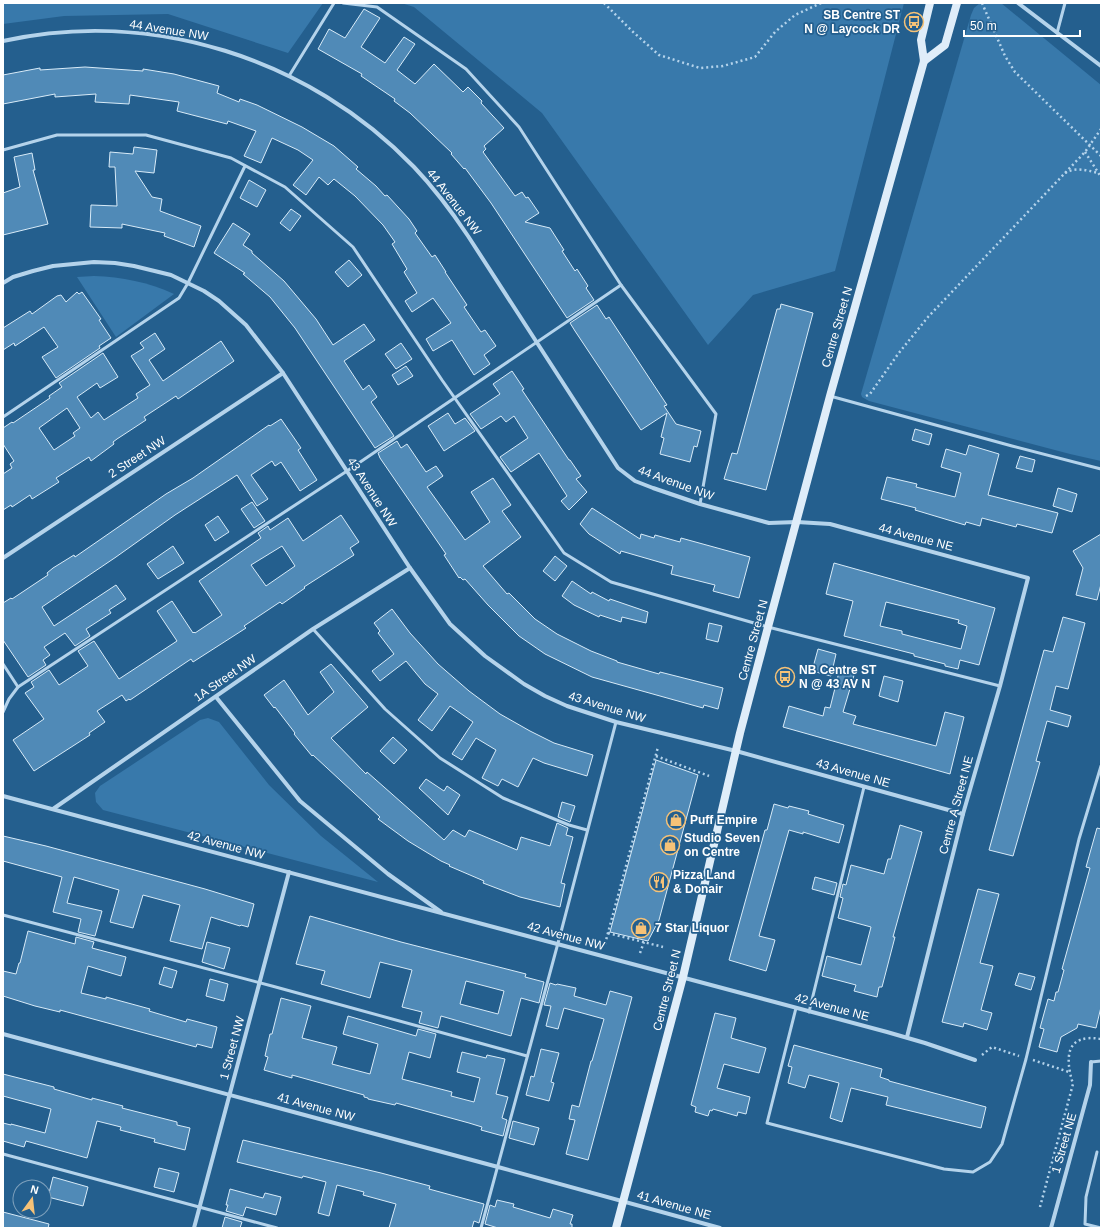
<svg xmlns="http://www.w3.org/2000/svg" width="1104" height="1231" viewBox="0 0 1104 1231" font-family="Helvetica,sans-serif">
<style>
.green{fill:#3879ab}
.building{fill:#508ab7;stroke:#d8ebf8;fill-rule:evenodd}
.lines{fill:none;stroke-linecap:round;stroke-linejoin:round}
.path{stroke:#b4d3eb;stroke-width:2.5;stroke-dasharray:2 3;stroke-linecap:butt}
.lane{stroke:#b4d3eb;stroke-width:3}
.street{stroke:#b4d3eb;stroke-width:4}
.secondary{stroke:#dfedf9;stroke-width:8}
.labels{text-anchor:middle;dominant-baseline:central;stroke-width:3.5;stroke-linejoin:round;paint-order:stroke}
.poi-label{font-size:12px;font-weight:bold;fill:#fff;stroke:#245f8e;text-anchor:start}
.street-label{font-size:12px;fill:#fff;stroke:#245f8e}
</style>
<rect width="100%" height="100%" fill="#245f8e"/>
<!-- green -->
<g class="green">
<path d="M 3,3 L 323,3 L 288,53 L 168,14 L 64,16 L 3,24 Z"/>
<path d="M 401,3 L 904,3 L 835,271 L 753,295 L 708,345 L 542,113 L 414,7 Z"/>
<path d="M 980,3 L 1001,3 L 1101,85 L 1101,461 L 1070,454 L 869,401 L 862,397 L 861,394 L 971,15 L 974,8 Z"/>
<path d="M 94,276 C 122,277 148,282 174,294 L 116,337 L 77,277 Z"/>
<path d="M 208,718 L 219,722 L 269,785 L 321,836 L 378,882 L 103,810 L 96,802 L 95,793 L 100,786 L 200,720 Z"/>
</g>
<!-- building -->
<g class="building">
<path d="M 364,9 L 380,18 L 361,47 L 385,63 L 404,37 L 415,44 L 397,70 L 415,84 L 434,64 L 463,92 L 468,87 L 482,101 L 481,103 L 504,128 L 484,146 L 486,149 L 483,152 L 515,196 L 522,192 L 526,198 L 528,197 L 539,213 L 525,222 L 550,228 L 564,250 L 562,251 L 575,271 L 577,269 L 588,286 L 586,288 L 594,300 L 567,318 L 491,203 L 465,168 L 464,169 L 451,154 L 452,153 L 410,113 L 394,101 L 395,99 L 361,76 L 362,74 L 318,49 L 329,29 L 345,38 Z"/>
<path d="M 85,67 L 143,71 L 143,69 L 174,74 L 219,86 L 217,93 L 239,102 L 240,99 L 257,105 L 302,127 L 334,146 L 358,167 L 356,169 L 376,186 L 385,196 L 387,195 L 409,219 L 417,231 L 415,233 L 432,257 L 435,255 L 446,272 L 445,272 L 467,305 L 464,307 L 481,332 L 485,330 L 496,346 L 484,355 L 490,364 L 474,375 L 452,340 L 433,351 L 426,339 L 451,323 L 433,298 L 412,312 L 405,301 L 417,293 L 404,272 L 407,269 L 392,244 L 395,242 L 383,225 L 355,196 L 334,179 L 328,185 L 319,177 L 306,195 L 293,185 L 313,160 L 298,150 L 272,138 L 261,163 L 244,156 L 256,131 L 228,121 L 227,124 L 177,111 L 179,102 L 130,95 L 129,104 L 95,102 L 96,94 L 55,97 L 55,94 L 3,104 L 3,75 L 40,68 L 40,70 Z"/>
<path d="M 134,147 L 157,150 L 154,173 L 135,171 L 152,197 L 162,199 L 160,211 L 201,226 L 194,247 L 164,236 L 165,233 L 122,224 L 122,228 L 90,227 L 91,205 L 117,206 L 115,167 L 109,167 L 110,152 L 133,154 Z"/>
<path d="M 32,153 L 35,170 L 33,170 L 48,224 L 3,235 L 3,193 L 20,187 L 14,157 Z"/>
<path d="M 249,180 L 266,190 L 257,207 L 240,198 Z"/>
<path d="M 291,209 L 301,216 L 290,231 L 280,223 Z"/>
<path d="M 233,223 L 250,234 L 243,245 L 252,251 L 252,253 L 284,281 L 316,319 L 333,345 L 364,324 L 375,340 L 344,361 L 363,390 L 369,385 L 377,397 L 371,402 L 394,436 L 375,448 L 295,328 L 270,297 L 243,274 L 245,273 L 214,253 Z"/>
<path d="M 349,260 L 362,275 L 348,287 L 335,272 Z"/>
<path d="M 77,292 L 79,294 L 82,292 L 101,319 L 99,320 L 111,338 L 99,346 L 100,348 L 56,378 L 42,357 L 58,347 L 44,327 L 15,346 L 14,343 L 3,350 L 3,328 L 30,311 L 32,314 L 57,296 L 61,295 L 66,302 Z"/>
<path d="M 781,304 L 813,313 L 766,490 L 724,479 L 732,453 L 737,454 L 777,309 L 780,309 Z"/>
<path d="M 597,305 L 606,319 L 609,317 L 667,405 L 664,406 L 676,424 L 701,431 L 697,447 L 694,446 L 690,462 L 660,454 L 664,438 L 661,437 L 667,413 L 641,430 L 575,331 L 570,323 Z"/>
<path d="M 155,333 L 165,349 L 149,360 L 163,381 L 221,341 L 234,361 L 178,399 L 176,396 L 144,417 L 146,420 L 117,439 L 113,442 L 114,444 L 91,461 L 89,457 L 56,478 L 59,482 L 32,499 L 30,495 L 12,507 L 11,505 L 3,510 L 3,474 L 12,468 L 10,464 L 14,461 L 3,444 L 3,428 L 12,422 L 13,423 L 50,398 L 49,396 L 62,387 L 59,383 L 103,353 L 118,377 L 100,388 L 97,383 L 77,397 L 91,418 L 98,412 L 104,420 L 138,398 L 136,394 L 150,385 L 131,356 L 144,348 L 140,343 ZM 67,408 L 80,428 L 73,433 L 75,436 L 54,450 L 39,428 Z"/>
<path d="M 401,343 L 412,359 L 396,369 L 385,354 Z"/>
<path d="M 406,366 L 413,376 L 398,385 L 392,375 Z"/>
<path d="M 512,371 L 524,389 L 522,390 L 569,460 L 570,460 L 581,476 L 576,479 L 587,492 L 569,510 L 561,501 L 567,496 L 539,453 L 511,472 L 500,457 L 528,438 L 514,416 L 506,422 L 501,416 L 481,429 L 470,414 L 500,394 L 493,384 Z"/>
<path d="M 448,413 L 455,424 L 465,418 L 475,431 L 444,451 L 428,426 Z"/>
<path d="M 281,419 L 301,448 L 298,450 L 317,480 L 300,491 L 281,462 L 275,466 L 272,461 L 251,475 L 268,499 L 257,506 L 237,475 L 175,515 L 116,557 L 42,607 L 54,626 L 116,585 L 126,599 L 109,610 L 111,613 L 86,629 L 90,636 L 75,646 L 65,633 L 44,647 L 50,655 L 43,660 L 46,665 L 28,677 L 3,640 L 3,603 L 11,598 L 12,599 L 48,575 L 47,573 L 53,568 L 74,555 L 75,557 L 166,494 L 193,478 L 269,425 L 270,426 Z"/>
<path d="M 915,429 L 932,434 L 929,445 L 912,440 Z"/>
<path d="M 397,441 L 401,448 L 407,444 L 426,472 L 436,466 L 443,476 L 427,487 L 465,540 L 490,522 L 471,492 L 493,478 L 511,505 L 502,511 L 521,537 L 483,566 L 507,594 L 509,593 L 535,619 L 557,634 L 591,651 L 617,661 L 617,662 L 659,674 L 660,672 L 723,688 L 718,709 L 704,705 L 703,708 L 592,677 L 545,654 L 519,636 L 488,605 L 465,579 L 463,580 L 460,577 L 459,578 L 444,555 L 446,554 L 380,458 L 378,453 Z"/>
<path d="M 969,445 L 999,454 L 988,495 L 1058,513 L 1052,533 L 1017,524 L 1016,527 L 982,518 L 980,526 L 966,522 L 965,525 L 915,510 L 916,508 L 881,499 L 887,477 L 917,484 L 916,487 L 955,497 L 961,473 L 941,467 L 946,449 L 966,455 Z"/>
<path d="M 1020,456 L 1035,460 L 1032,472 L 1016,468 Z"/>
<path d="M 1058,488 L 1077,494 L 1072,512 L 1053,506 Z"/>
<path d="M 252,502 L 265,521 L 254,528 L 241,509 Z"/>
<path d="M 592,508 L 640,539 L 641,534 L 654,538 L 655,535 L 680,542 L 681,538 L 750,557 L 739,598 L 713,591 L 715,585 L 671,574 L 673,566 L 621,551 L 620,554 L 589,534 L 580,524 Z"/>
<path d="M 341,515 L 359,542 L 350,548 L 354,555 L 304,587 L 305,588 L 282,604 L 280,602 L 244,626 L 246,628 L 193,662 L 191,659 L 130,700 L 129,699 L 126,701 L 122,695 L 97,711 L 105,722 L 89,733 L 90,735 L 34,771 L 13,740 L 44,719 L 25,693 L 34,687 L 31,682 L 49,670 L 59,685 L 88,666 L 78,651 L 94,641 L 119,679 L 177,641 L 157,611 L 172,601 L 193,633 L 194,632 L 195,633 L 222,615 L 199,581 L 261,538 L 258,533 L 268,526 L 270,530 L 288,518 L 303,541 ZM 282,546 L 295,566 L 266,586 L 251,565 Z"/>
<path d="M 218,516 L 229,532 L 215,541 L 205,525 Z"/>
<path d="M 1101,534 L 1101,584 L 1097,600 L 1076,595 L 1083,568 L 1073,551 Z"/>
<path d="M 173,546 L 184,563 L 158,579 L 147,564 Z"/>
<path d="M 555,556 L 567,566 L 555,581 L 543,571 Z"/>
<path d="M 834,563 L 995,608 L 979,665 L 960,660 L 958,669 L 945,666 L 945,664 L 914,656 L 914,654 L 844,636 L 853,601 L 826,594 ZM 886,602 L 959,620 L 958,623 L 967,626 L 961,649 L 902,634 L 902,631 L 880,626 Z"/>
<path d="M 572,581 L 591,594 L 592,592 L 609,601 L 610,599 L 648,612 L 646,623 L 622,617 L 621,622 L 600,615 L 599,617 L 574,605 L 562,596 Z"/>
<path d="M 392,609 L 410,633 L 438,664 L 469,691 L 500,714 L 530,731 L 554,743 L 593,755 L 587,776 L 544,763 L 533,758 L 518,787 L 502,779 L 498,786 L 482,778 L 496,750 L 476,738 L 462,760 L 452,754 L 473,722 L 450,706 L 432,731 L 418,720 L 438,694 L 425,684 L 406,661 L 380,681 L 372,671 L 394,654 L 378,633 L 380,631 L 374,623 Z"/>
<path d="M 1063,617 L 1085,623 L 1068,689 L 1056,686 L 1050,710 L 1071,716 L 1068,727 L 1047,721 L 1036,761 L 1040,762 L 1013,856 L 989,850 L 1044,650 L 1053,652 Z"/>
<path d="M 709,623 L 722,626 L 718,642 L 706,639 Z"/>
<path d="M 818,649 L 836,654 L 831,676 L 812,671 Z"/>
<path d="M 331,664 L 368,707 L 331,738 L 366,774 L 367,772 L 444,840 L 453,830 L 465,837 L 469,830 L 517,850 L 521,837 L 550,846 L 557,823 L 568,828 L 566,835 L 573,837 L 561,883 L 565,884 L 560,907 L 520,897 L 483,883 L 484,881 L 449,866 L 450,865 L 441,861 L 408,841 L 378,819 L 380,817 L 313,755 L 312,756 L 294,734 L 295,733 L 275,707 L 274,708 L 264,695 L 284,680 L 308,715 L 334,692 L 320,672 Z"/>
<path d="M 840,668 L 855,672 L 843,712 L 856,716 L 853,724 L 936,746 L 945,712 L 964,717 L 950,774 L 783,727 L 789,706 L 823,716 L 825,707 L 830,708 Z"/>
<path d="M 884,676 L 903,681 L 898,702 L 879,696 Z"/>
<path d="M 393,737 L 407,750 L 394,764 L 380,751 Z"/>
<path d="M 656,760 L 698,775 L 659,920 L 648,941 L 610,932 Z"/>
<path d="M 426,779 L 444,791 L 447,786 L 460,795 L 448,815 L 419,788 Z"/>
<path d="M 562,802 L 575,806 L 570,822 L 558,817 Z"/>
<path d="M 774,804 L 788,808 L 789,806 L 809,811 L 808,814 L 844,825 L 839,843 L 803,832 L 803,834 L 789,830 L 759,936 L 775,940 L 766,971 L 729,960 L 765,830 L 767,830 Z"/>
<path d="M 900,825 L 922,832 L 893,937 L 895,937 L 882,987 L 879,987 L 877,997 L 854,991 L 856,985 L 822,976 L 827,956 L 861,965 L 871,927 L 838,918 L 843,898 L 840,897 L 843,884 L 846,885 L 851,865 L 884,874 L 888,859 L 891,859 Z"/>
<path d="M 1097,828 L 1101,829 L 1101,1007 L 1096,1028 L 1078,1024 L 1077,1028 L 1061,1037 L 1057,1052 L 1039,1047 L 1044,1029 L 1040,1028 L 1048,999 L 1054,1001 L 1056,992 L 1058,992 L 1064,970 L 1062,969 L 1090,868 L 1086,867 Z"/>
<path d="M 3,836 L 46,846 L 205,889 L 254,904 L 248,927 L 241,925 L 240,926 L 211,917 L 202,949 L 170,941 L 180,905 L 143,895 L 133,928 L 110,922 L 119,890 L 74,877 L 67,903 L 102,911 L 95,936 L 78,932 L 81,919 L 53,912 L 62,877 L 3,861 Z"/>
<path d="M 815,877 L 837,883 L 834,895 L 812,889 Z"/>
<path d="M 978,889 L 999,894 L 980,963 L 993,966 L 981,1010 L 992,1013 L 987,1030 L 964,1023 L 963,1027 L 942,1022 Z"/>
<path d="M 310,916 L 401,942 L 526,974 L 525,977 L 544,982 L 539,1003 L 521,998 L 511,1036 L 441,1016 L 438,1028 L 419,1023 L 422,1012 L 402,1007 L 412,970 L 380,962 L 370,998 L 321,984 L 325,971 L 296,964 ZM 466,981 L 504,991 L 498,1014 L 460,1004 Z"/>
<path d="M 28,931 L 75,944 L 76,937 L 94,942 L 92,948 L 126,957 L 121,976 L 88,966 L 81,993 L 106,999 L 106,997 L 150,1009 L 149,1011 L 186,1022 L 187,1019 L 217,1027 L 212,1048 L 197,1044 L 196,1047 L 60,1010 L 60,1012 L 35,1006 L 3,996 L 3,971 L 16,974 L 19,963 L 20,963 Z"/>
<path d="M 207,942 L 230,948 L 224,969 L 202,962 Z"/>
<path d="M 164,967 L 177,971 L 172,988 L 159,984 Z"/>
<path d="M 1019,973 L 1035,977 L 1031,990 L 1015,985 Z"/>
<path d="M 210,979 L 228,984 L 224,1001 L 206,996 Z"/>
<path d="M 550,983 L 556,985 L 557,984 L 576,988 L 574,996 L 606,1005 L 610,991 L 632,997 L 588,1160 L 566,1154 L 575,1120 L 569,1119 L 572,1105 L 579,1107 L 591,1061 L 592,1061 L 604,1019 L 564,1008 L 558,1029 L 546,1026 L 551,1006 L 544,1005 Z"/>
<path d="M 281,998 L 311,1006 L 302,1038 L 337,1047 L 332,1064 L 370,1074 L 378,1044 L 343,1034 L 348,1016 L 416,1036 L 418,1029 L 436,1034 L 430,1058 L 409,1052 L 402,1079 L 452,1092 L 451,1096 L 474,1102 L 480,1078 L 457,1072 L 462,1052 L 486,1058 L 487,1055 L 505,1059 L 496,1094 L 508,1097 L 502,1118 L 507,1120 L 503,1136 L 481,1130 L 482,1127 L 469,1123 L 396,1103 L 395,1105 L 368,1099 L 368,1098 L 364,1097 L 364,1095 L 292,1075 L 292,1078 L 264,1070 L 268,1057 L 265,1056 L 270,1034 L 272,1034 Z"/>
<path d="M 715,1013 L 736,1018 L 731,1038 L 766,1048 L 759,1073 L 724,1064 L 717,1088 L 750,1097 L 746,1114 L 738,1112 L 737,1116 L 713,1109 L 712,1111 L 710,1110 L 708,1116 L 695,1112 L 696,1107 L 691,1105 Z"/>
<path d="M 794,1045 L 882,1069 L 880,1077 L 889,1080 L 889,1081 L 986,1107 L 981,1128 L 886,1105 L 888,1097 L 851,1088 L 842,1122 L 830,1118 L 839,1083 L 809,1075 L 805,1088 L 788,1083 L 792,1067 L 788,1066 Z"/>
<path d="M 541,1049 L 559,1053 L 551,1082 L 554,1083 L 549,1101 L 526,1095 L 531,1076 L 534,1077 Z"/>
<path d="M 3,1074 L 54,1087 L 54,1089 L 92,1100 L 92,1098 L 123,1106 L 122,1108 L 177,1122 L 177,1125 L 190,1128 L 185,1150 L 154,1142 L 155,1139 L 120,1130 L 121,1127 L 97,1121 L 87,1158 L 26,1141 L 24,1147 L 3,1141 L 3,1123 L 11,1125 L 11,1124 L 45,1133 L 51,1109 L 3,1096 Z"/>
<path d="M 513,1121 L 539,1128 L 534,1145 L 509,1138 Z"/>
<path d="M 243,1140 L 381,1173 L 430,1186 L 429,1189 L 484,1204 L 479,1223 L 474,1221 L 472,1228 L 389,1228 L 396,1204 L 363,1195 L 364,1192 L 337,1185 L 329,1216 L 318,1213 L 326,1182 L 303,1176 L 302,1178 L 237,1162 Z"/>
<path d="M 159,1168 L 179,1173 L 174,1192 L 154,1187 Z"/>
<path d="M 53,1177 L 88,1187 L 83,1206 L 48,1197 Z"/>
<path d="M 230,1189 L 263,1198 L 265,1193 L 281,1197 L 276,1215 L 246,1207 L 243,1216 L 226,1211 L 228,1205 L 226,1205 Z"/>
<path d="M 497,1200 L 514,1204 L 513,1207 L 550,1218 L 553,1209 L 573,1215 L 570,1224 L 572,1224 L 572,1228 L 498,1228 L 485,1224 L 490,1205 L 495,1207 Z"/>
<path d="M 3,1212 L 49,1224 L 48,1228 L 3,1228 Z"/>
<path d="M 225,1217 L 242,1222 L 240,1228 L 222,1228 Z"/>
</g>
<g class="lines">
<!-- path -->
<g class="path">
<path d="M 604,3 L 632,31 L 659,55 L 700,68 L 723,66 L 755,57 L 775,32 L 795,15 L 821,3"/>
<path d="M 982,3 L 1005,56 L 1015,72 L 1101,156"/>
<path d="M 1085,152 L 1101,177"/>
<path d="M 1065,173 C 1076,167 1086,170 1098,173"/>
<path d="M 866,396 L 870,394 L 898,354 L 928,317 L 1085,152 L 1101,129"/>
<path d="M 656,756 L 709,776"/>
<path d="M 608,933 L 663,947"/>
<path d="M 605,944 L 658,747"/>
<path d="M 640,953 L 644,942"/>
<path d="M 982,1055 L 992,1047 L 1019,1056"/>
<path d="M 1033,1060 L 1069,1072"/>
<path d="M 1040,1207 L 1073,1084 C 1065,1058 1065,1033 1101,1039"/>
</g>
<!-- lane -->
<g class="lane">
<path d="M 343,3 L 377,7 L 466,69 L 519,127 L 621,285 L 716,414 L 700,504"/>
<path d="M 1057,33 L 1065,3"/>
<path d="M 289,76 L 334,3"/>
<path d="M 3,150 L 57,135 L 146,135 L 231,158 L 285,187 L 353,247 L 442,380 L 564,553 L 611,582 L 768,627 L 1000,686"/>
<path d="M 830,396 L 1012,446 L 1101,469"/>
<path d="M 3,417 L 179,298 L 188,283 L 245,166"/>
<path d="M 313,629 L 385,709 L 440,758 L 503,798 L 569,825 L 587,830"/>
<path d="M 3,664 L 18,687"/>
<path d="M 3,712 L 9,699 L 18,687 L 347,471 L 621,285"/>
<path d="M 3,915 L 272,986 L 527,1056"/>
<path d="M 796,1008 L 767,1123 L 944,1169 L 973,1172 L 990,1162 L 1002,1144 L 1026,1059 L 1079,839 L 1101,766"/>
<path d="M 809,1012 L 864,787"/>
<path d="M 1091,1062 L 1101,1061"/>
<path d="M 1097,1152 L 1086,1197 L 1085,1224 L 1101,1228"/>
<path d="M 3,1154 L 277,1228"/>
<path d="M 481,1228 L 561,932 L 616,722"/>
</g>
<!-- street -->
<g class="street">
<path d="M 1018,3 L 1101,66"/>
<path d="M 3,41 C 152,8 309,58 414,167 C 434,188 452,212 468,236 L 618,468 L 635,481 L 653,488 L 700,504 L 769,523 L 797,522 L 830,524 L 1028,578 L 1000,686 L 963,814 L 907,1037"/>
<path d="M 3,283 L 13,277 L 33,271 L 53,266 L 94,262 L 115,263 L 134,266 L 171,275 L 204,291 L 219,301 L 246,325 L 283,373 L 410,568 L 450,624 L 485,656 L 524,684 L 545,696 L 567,706 L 616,722 L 736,751 L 963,814"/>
<path d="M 3,558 L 283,373"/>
<path d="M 216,697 L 300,801 L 388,874 L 441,912"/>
<path d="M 3,796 L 887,1032 L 925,1043 L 975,1060"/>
<path d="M 53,809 L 313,629 L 410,568"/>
<path d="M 3,1034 L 498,1167 L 720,1228"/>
<path d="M 194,1228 L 289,872"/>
<path d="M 1051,1228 L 1090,1085 L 1091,1062"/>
</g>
<!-- secondary -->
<g class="secondary">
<path d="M 924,61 L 945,45 L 957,3"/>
<path d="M 616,1228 L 683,977 L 740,733 L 768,627 L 830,396 L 924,61 L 921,40 L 930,3"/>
</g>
</g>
<!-- icons -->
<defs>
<symbol id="bus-ring" viewBox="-11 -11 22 22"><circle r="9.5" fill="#245f8e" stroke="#f6c277" stroke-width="1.5"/><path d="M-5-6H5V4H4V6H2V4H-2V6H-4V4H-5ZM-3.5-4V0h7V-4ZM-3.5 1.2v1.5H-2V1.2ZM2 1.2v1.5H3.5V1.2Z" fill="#f6c277"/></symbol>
<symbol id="shop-ring" viewBox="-11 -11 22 22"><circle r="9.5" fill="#245f8e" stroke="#f6c277" stroke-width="1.5"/><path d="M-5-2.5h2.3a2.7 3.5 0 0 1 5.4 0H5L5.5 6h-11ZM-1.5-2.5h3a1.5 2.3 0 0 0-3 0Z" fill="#f6c277"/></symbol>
<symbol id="restaurant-ring" viewBox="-11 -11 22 22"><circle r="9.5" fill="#245f8e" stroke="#f6c277" stroke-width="1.5"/><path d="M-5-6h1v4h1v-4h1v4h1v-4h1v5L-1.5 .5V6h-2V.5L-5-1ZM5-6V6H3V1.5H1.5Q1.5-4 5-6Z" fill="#f6c277"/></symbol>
</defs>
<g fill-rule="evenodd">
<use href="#bus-ring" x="903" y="11" width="22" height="22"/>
<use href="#bus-ring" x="774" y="666" width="22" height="22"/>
<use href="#shop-ring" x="665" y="809" width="22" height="22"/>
<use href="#shop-ring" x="659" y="834" width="22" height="22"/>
<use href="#restaurant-ring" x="648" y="871" width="22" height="22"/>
<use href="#shop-ring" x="630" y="917" width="22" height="22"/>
</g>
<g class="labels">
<!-- poi labels -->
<g class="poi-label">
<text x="900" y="15" text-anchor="end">SB Centre ST<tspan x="900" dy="14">N @ Laycock DR</tspan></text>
<text x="799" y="670">NB Centre ST<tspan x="799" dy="14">N @ 43 AV N</tspan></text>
<text x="690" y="820">Puff Empire</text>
<text x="684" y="838">Studio Seven<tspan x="684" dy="14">on Centre</tspan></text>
<text x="673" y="875">Pizza Land<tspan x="673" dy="14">&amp; Donair</tspan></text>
<text x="655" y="928">7 Star Liquor</text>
</g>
<!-- street labels -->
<g class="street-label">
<text transform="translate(169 30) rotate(9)">44 Avenue NW</text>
<text transform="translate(454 202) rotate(52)">44 Avenue NW</text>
<text transform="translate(837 327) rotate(-74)">Centre Street N</text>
<text transform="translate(137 457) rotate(-33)">2 Street NW</text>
<text transform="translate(676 483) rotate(20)">44 Avenue NW</text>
<text transform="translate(372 492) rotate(57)">43 Avenue NW</text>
<text transform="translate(916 537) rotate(15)">44 Avenue NE</text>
<text transform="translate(753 640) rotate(-75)">Centre Street N</text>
<text transform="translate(225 678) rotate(-35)">1A Street NW</text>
<text transform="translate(607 707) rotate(17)">43 Avenue NW</text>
<text transform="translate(853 773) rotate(16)">43 Avenue NE</text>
<text transform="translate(956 805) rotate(-75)">Centre A Street NE</text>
<text transform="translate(226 845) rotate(15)">42 Avenue NW</text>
<text transform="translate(566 936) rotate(15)">42 Avenue NW</text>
<text transform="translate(667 990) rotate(-76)">Centre Street N</text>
<text transform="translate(832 1007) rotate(15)">42 Avenue NE</text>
<text transform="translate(232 1048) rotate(-75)">1 Street NW</text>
<text transform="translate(316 1107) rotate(15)">41 Avenue NW</text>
<text transform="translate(1064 1143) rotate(-74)">1 Street NE</text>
<text transform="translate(674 1205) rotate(16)">41 Avenue NE</text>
</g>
</g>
<!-- border -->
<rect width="1104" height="1231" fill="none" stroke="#ffffff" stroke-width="8"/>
<!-- north arrow -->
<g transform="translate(32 1199) rotate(15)"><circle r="19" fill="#245f8e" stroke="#7c9fbb"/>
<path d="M0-3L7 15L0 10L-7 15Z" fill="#f6c277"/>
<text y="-6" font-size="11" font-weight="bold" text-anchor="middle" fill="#ffffff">N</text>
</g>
<!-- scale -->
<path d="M964 30v6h116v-6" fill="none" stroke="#ffffff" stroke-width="2"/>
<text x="970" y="30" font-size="12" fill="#ffffff" stroke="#245f8e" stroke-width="3" paint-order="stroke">50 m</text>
</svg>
